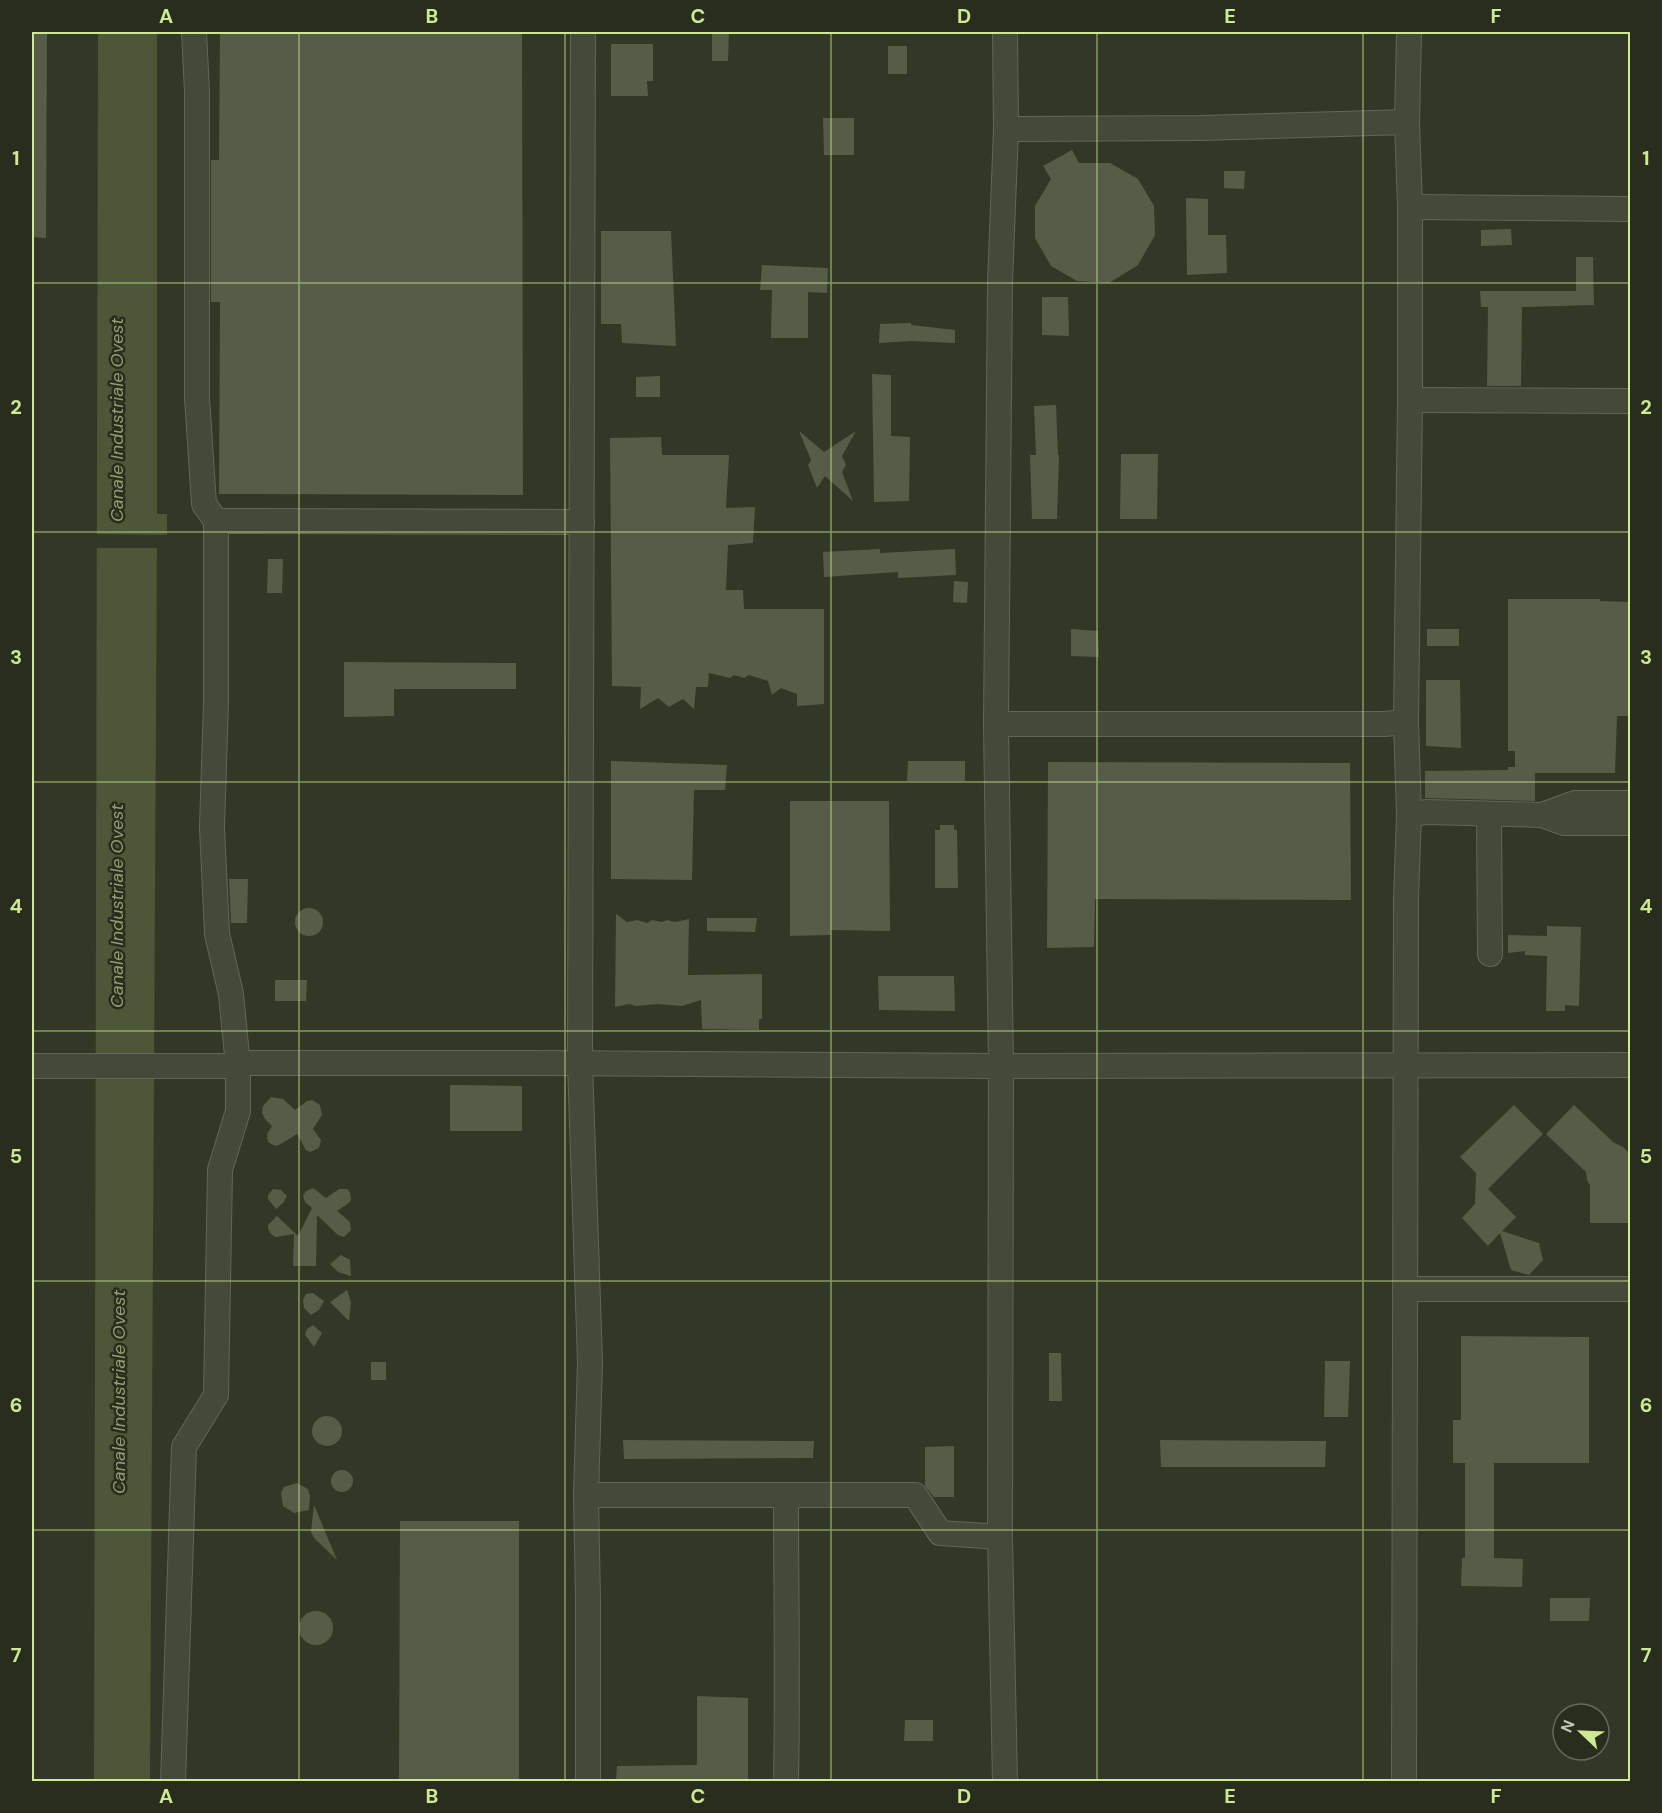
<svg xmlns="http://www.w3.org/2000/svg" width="1662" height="1813" viewBox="0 0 1662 1813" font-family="'DM Sans',sans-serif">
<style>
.water{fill:#4d5636}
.pier{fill:#323825}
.building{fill:#565c47}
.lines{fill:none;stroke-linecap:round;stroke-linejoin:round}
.minor-casing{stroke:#626657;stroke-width:26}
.minor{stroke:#444938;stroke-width:24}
.grid{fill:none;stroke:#cdea93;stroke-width:1.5;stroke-opacity:0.55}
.labels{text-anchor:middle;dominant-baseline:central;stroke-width:5;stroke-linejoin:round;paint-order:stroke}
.water-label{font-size:18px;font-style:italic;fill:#929f71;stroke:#292d1e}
.neatline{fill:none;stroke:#cdea93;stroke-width:2}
.grid-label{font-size:20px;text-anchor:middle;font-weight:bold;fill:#cdea93}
</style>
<rect width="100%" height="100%" fill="#323825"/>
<!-- water -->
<path class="water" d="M 98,32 L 157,32 L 157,514 L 167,514 L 167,540 L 157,541 L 150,1781 L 94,1782 Z"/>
<!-- pier -->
<path class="pier" d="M 94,534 L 170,535 L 170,540 L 168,543 L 160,544 L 160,548 L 94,548 Z"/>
<!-- building -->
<g class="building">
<path d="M 220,32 L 522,32 L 523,495 L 219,494 L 220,302 L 211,302 L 211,160 L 219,160 Z"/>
<path d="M 712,32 L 729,32 L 728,61 L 712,61 Z"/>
<path d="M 32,33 L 47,33 L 46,238 L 32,237 Z"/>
<path d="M 611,44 L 653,44 L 653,81 L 647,81 L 648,96 L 611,96 Z"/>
<rect x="888" y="46" width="19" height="28"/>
<path d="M 823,118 L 854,118 L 854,155 L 824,155 Z"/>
<path d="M 1072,150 L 1079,163 L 1110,163 L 1138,179 L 1154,206 L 1155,235 L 1138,265 L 1109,283 L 1077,281 L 1051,266 L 1035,238 L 1035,206 L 1051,179 L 1043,166 Z"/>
<path d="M 1224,171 L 1245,171 L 1244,189 L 1224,188 Z"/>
<path d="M 1186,198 L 1208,199 L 1208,235 L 1226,235 L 1227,273 L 1187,275 Z"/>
<path d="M 1511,229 L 1512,245 L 1481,246 L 1481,230 Z"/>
<path d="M 601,231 L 671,231 L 676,346 L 622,343 L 621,324 L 601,324 Z"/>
<path d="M 1576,257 L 1593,257 L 1594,305 L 1522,307 L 1521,386 L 1487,386 L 1488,307 L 1481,307 L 1480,291 L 1576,291 Z"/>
<path d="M 762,265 L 828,268 L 827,293 L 808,292 L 808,338 L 771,338 L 772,290 L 760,290 Z"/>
<path d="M 1042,297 L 1068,297 L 1069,336 L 1042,335 Z"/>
<path d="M 911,323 L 911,325 L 955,330 L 955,343 L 911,341 L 879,343 L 880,324 Z"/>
<path d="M 872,374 L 891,375 L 891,436 L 910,437 L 909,501 L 874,502 Z"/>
<path d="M 660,376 L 660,397 L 636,397 L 636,377 Z"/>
<path d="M 1056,405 L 1058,455 L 1059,455 L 1057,519 L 1032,519 L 1030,455 L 1036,455 L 1034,406 Z"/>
<path d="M 799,431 L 824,452 L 856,431 L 842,456 L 846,465 L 842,472 L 853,501 L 825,476 L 817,488 L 808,465 L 811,460 Z"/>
<path d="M 661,437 L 662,455 L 729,455 L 726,508 L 755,507 L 753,543 L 728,545 L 726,590 L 743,590 L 744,609 L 824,609 L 824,704 L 797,706 L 797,694 L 781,688 L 772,695 L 768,681 L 749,675 L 744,678 L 734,675 L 730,678 L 709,673 L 708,687 L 696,687 L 694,709 L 683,699 L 669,707 L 658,698 L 640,709 L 641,687 L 612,686 L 610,438 Z"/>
<path d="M 1121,454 L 1158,454 L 1157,519 L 1120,519 Z"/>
<path d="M 880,549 L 880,553 L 955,549 L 956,575 L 898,578 L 898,572 L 824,577 L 823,552 Z"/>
<path d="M 268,559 L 283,559 L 282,593 L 267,593 Z"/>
<path d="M 954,581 L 968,582 L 967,603 L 953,602 Z"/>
<path d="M 1508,599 L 1600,599 L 1600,601 L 1630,602 L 1630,716 L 1617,716 L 1615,773 L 1535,773 L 1535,801 L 1425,798 L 1425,771 L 1508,770 L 1508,767 L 1515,767 L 1515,751 L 1508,751 Z"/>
<path d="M 1071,629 L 1098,631 L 1099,657 L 1071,656 Z"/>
<rect x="1427" y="629" width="32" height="17"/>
<path d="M 344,662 L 516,663 L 516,689 L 394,689 L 394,716 L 344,717 Z"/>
<path d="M 1426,680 L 1460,680 L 1461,748 L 1426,746 Z"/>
<path d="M 611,761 L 727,765 L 725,790 L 694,790 L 692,880 L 611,879 Z"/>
<path d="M 908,761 L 965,761 L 965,781 L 907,781 Z"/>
<path d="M 1048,762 L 1350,763 L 1351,900 L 1095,899 L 1094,947 L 1047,948 Z"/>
<path d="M 790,801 L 889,801 L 890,931 L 830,930 L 831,935 L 790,936 Z"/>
<path d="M 940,825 L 954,825 L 954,830 L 957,830 L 958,888 L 935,888 L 935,830 L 940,830 Z"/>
<path d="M 229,879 L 248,879 L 247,923 L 231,923 Z"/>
<circle cx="309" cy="922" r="14"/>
<path d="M 616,914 L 627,922 L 637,920 L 647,923 L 652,920 L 662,922 L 667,920 L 675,922 L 689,919 L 688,975 L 762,974 L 762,1019 L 759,1019 L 759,1030 L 702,1029 L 701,1000 L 682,1006 L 658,1004 L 636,1006 L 629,1004 L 615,1007 Z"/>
<path d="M 707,918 L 757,918 L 755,932 L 707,931 Z"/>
<path d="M 1547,926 L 1581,927 L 1579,1006 L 1565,1005 L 1565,1011 L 1546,1011 L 1547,956 L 1525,955 L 1525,951 L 1508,953 L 1508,935 L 1547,936 Z"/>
<path d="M 878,976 L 954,976 L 955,1011 L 879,1010 Z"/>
<path d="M 275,980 L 307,980 L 306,1001 L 275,1001 Z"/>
<path d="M 450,1085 L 522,1086 L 522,1131 L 450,1131 Z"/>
<path d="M 271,1097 L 283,1099 L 295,1110 L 307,1101 L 312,1100 L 320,1105 L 322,1115 L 313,1129 L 321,1140 L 319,1148 L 310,1152 L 306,1150 L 297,1134 L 279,1145 L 275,1146 L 268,1142 L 267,1134 L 272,1126 L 265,1119 L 262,1113 L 263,1106 Z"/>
<path d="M 1514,1105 L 1543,1134 L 1488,1189 L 1516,1217 L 1502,1231 L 1539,1243 L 1543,1260 L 1529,1275 L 1511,1270 L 1500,1233 L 1488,1246 L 1462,1218 L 1475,1204 L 1476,1173 L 1460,1157 Z"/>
<path d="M 1574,1105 L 1613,1142 L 1623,1147 L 1630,1154 L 1630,1223 L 1590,1223 L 1590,1185 L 1587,1180 L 1586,1172 L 1546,1134 Z"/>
<path d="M 313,1188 L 326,1198 L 339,1189 L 347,1189 L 350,1192 L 351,1200 L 349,1203 L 337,1211 L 350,1222 L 351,1230 L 344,1237 L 338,1235 L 317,1215 L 316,1266 L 293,1266 L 294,1234 L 276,1237 L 272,1235 L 268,1229 L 268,1225 L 277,1216 L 298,1236 L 312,1208 L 305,1202 L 303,1196 L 306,1191 Z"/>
<path d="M 273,1189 L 281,1190 L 287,1196 L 283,1203 L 276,1209 L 268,1199 L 268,1195 Z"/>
<path d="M 341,1255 L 350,1260 L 351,1276 L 338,1272 L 330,1264 Z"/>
<path d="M 347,1290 L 351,1302 L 349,1321 L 330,1302 Z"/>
<path d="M 313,1293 L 324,1301 L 319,1310 L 311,1315 L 304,1308 L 303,1300 L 306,1294 Z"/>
<path d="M 313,1325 L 322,1333 L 314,1347 L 305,1335 L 307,1329 Z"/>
<path d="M 1461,1336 L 1589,1337 L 1589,1463 L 1494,1463 L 1494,1558 L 1523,1559 L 1522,1587 L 1461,1586 L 1462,1558 L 1465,1558 L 1465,1463 L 1453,1463 L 1453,1420 L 1461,1420 Z"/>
<path d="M 1049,1353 L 1061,1353 L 1062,1401 L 1049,1401 Z"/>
<path d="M 1325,1361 L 1350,1361 L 1348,1417 L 1324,1417 Z"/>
<rect x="371" y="1362" width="15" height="18"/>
<circle cx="327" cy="1431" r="15"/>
<path d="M 623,1440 L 791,1441 L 814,1441 L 813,1458 L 624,1459 Z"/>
<path d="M 1160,1440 L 1326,1441 L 1325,1467 L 1161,1467 Z"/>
<path d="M 954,1446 L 954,1497 L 934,1497 L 925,1486 L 925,1447 Z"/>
<circle cx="342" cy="1481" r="11"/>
<path d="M 297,1483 L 308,1489 L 310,1496 L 309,1510 L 294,1513 L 283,1506 L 281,1493 L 284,1487 Z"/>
<path d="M 314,1505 L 337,1560 L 314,1538 L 311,1532 Z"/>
<path d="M 400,1521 L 519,1521 L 519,1782 L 399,1782 Z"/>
<path d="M 1550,1598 L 1590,1598 L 1589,1621 L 1550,1621 Z"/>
<circle cx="316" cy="1628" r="17"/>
<path d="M 697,1696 L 748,1698 L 748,1782 L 616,1782 L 617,1766 L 697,1765 Z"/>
<path d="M 905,1720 L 933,1720 L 933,1741 L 904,1741 Z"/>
</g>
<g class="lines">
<defs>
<g id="minor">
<path d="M 194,32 L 197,92 L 197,398 L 204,504 L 216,521 L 582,522"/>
<path d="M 583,32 L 580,1063 L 590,1362 L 586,1495 L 588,1601 L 588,1782"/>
<path d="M 1005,32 L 1006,129 L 1000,283 L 996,724 L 1001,1066 L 1000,1537 L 1005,1782"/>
<path d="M 1006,129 L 1201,128 L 1407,122"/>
<path d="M 1410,207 L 1630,209"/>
<path d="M 1410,400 L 1630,401"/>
<path d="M 996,724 L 1384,724 L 1406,722"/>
<path d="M 1489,814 L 1490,954"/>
<path d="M 1409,815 L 1426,812 L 1542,815 L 1564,823 L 1630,823"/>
<path d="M 1542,815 L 1575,803 L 1630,803"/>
<path d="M 32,1066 L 238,1066 L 247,1063 L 536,1063 L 1001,1066 L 1630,1065"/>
<path d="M 1405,1289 L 1630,1289"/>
<path d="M 586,1495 L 915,1495 L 940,1533 L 1000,1537"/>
<path d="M 173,1782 L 184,1447 L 216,1395 L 220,1170 L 238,1111 L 238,1066 L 231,994 L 217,934 L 212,828 L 216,702 L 216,521"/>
<path d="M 786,1782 C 788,1686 786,1590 786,1495"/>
<path d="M 1404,1782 L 1406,899 L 1409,815 L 1406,722 L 1410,400 L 1410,207 L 1407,122 L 1409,32"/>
</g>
</defs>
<!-- minor casing -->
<use href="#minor" class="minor-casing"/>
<!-- minor -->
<use href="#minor" class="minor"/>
</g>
<!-- grid -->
<path class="grid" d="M 299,32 L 299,1782M 565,32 L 565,1782M 831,32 L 831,1782M 1097,32 L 1097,1782M 1363,32 L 1363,1782M 32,283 L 1630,283M 32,532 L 1630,532M 32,782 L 1630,782M 32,1031 L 1630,1031M 32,1281 L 1630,1281M 32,1530 L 1630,1530"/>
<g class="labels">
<!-- water labels -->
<g class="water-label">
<text transform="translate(117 420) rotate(-90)">Canale Industriale Ovest</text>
<text transform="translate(117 906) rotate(-90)">Canale Industriale Ovest</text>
<text transform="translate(119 1392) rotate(-90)">Canale Industriale Ovest</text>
</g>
</g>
<!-- border -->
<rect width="1662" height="1813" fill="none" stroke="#292d1e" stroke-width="66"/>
<!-- north arrow -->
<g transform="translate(1581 1732) rotate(293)"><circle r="28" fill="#292d1e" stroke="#65695a" stroke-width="1.5"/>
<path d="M0-4.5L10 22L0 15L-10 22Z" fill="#cdea93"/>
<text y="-9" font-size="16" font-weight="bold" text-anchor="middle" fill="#bfc4b4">N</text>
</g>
<rect x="33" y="33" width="1596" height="1747" class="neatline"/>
<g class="grid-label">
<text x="166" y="23">A</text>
<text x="432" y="23">B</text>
<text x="698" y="23">C</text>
<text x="964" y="23">D</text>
<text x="1230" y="23">E</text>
<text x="1496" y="23">F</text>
<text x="16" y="165">1</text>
<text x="1646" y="165">1</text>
<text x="16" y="414">2</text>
<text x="1646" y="414">2</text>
<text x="16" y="664">3</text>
<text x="1646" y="664">3</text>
<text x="16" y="913">4</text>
<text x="1646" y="913">4</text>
<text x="16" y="1163">5</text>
<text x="1646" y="1163">5</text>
<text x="16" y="1412">6</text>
<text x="1646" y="1412">6</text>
<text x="16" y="1662">7</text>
<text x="1646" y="1662">7</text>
<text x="166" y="1803">A</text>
<text x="432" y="1803">B</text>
<text x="698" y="1803">C</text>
<text x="964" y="1803">D</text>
<text x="1230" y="1803">E</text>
<text x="1496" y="1803">F</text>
</g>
</svg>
